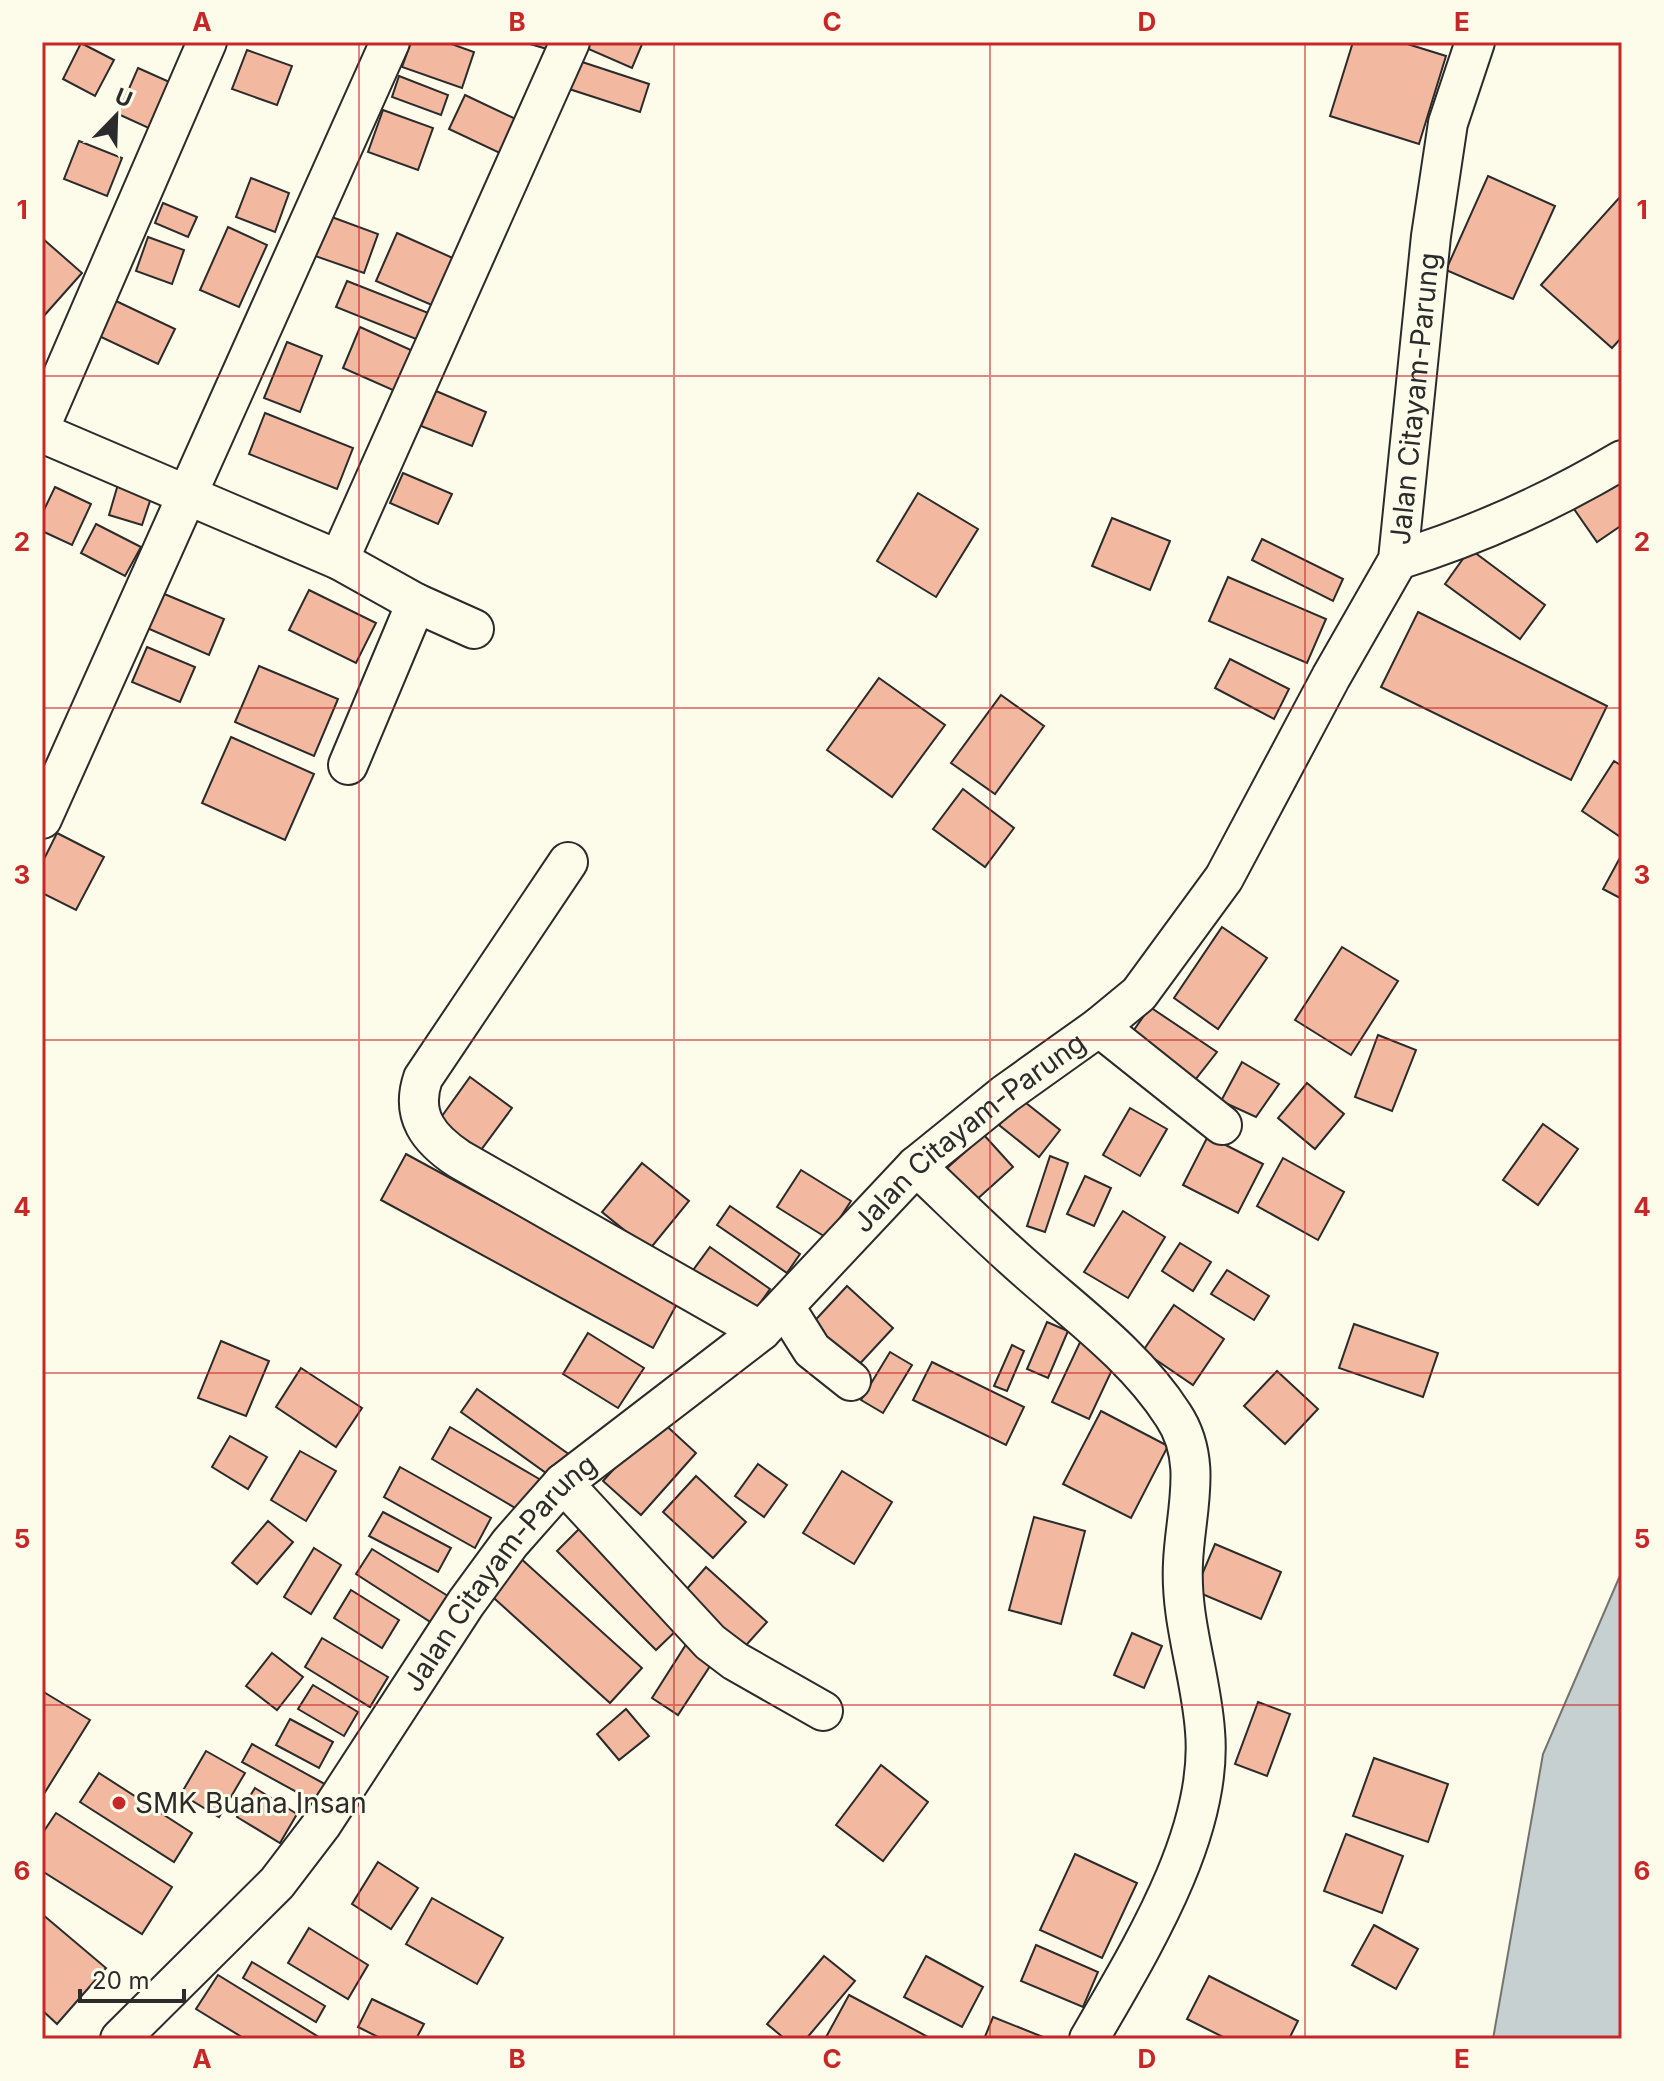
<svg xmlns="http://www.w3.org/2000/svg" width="1664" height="2081" viewBox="0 0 1664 2081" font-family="Inter,sans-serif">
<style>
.water{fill:#c7d0d0;stroke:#74746e;stroke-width:2}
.building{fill:#f2b8a0;stroke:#2b2b2b;stroke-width:2}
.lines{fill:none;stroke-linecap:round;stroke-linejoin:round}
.minor-casing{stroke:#2b2b2b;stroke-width:42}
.minor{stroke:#fdfbea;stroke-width:38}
.grid{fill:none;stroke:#c62828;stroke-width:2;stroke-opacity:0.55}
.poi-dot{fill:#c62828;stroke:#fdfbea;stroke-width:3}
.labels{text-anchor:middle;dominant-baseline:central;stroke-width:6;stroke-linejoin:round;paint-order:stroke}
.street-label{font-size:28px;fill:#2b2b2b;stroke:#fdfbea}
.poi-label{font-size:28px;fill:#2b2b2b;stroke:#fdfbea;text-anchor:start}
.neatline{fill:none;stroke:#c62828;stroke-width:3}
.grid-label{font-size:26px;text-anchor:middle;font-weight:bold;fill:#c62828}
</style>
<rect width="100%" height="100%" fill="#fdfbea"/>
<!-- water -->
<path class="water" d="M 1622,1571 L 1622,2039 L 1493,2039 L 1543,1754 Z"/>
<!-- building -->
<g class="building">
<path d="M 411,42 L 446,42 L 474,52 L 462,88 L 402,67 Z"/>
<path d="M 523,42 L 557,42 L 554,51 Z"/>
<path d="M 586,42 L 643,42 L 632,68 L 584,47 Z"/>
<path d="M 1353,42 L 1401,42 L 1446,56 L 1419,144 L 1330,116 Z"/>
<path d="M 81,43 L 114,60 L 95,96 L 63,79 Z"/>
<path d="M 247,50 L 292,66 L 277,105 L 232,89 Z"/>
<path d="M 573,59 L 649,84 L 640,112 L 563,87 Z"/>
<path d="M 138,68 L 174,84 L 153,130 L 118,114 Z"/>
<path d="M 399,76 L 448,95 L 441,115 L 392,97 Z"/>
<path d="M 465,95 L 520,121 L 504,155 L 449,129 Z"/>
<path d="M 383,110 L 433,128 L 418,170 L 368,152 Z"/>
<path d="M 79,141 L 122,158 L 107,196 L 64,179 Z"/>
<path d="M 1488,176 L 1555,206 L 1513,299 L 1446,270 Z"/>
<path d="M 251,178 L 289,193 L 275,232 L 236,217 Z"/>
<path d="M 1619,198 L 1622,200 L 1622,337 L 1612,348 L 1541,285 Z"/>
<path d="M 163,203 L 197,217 L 188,237 L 155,223 Z"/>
<path d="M 329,216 L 378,234 L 364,273 L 315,256 Z"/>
<path d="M 228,227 L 267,245 L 239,307 L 200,290 Z"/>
<path d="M 397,233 L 455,259 L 434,306 L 376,281 Z"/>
<path d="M 148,237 L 184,250 L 172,284 L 136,271 Z"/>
<path d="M 42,238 L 82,273 L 42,318 Z"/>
<path d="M 347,281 L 431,314 L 421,341 L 336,307 Z"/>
<path d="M 116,301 L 175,329 L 158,364 L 99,336 Z"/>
<path d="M 360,327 L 413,351 L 395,391 L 343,368 Z"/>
<path d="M 287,342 L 322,356 L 300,412 L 264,398 Z"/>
<path d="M 436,391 L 486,412 L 472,446 L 421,426 Z"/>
<path d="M 265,413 L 353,448 L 337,489 L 249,454 Z"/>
<path d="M 403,473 L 452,494 L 438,524 L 390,503 Z"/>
<path d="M 121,474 L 155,486 L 142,525 L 109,515 Z"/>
<path d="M 1622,475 L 1622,525 L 1597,542 L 1574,509 Z"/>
<path d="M 55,487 L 91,504 L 72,545 L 42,531 L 42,514 Z"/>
<path d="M 918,493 L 978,529 L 936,597 L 877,561 Z"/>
<path d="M 1112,518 L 1170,541 L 1150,590 L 1092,566 Z"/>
<path d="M 96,524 L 141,547 L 125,576 L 81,553 Z"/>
<path d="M 1262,539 L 1343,579 L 1333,601 L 1252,560 Z"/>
<path d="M 1470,549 L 1545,605 L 1520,639 L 1445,584 Z"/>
<path d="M 1228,577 L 1326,619 L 1307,663 L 1209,621 Z"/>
<path d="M 309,590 L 376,623 L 356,663 L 289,630 Z"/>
<path d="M 162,593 L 224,619 L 209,655 L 147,628 Z"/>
<path d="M 1418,612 L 1607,706 L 1571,780 L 1381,687 Z"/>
<path d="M 147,647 L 195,667 L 180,702 L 132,682 Z"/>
<path d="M 1230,659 L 1289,689 L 1274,719 L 1215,688 Z"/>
<path d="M 259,666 L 338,699 L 314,756 L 235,722 Z"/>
<path d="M 879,678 L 945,725 L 892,797 L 827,750 Z"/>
<path d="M 1001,695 L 1044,726 L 995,794 L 951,763 Z"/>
<path d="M 231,737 L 314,774 L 285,840 L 202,803 Z"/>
<path d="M 1614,761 L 1622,766 L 1622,838 L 1582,811 Z"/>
<path d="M 963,789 L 1014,828 L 985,867 L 933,829 Z"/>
<path d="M 57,833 L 104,857 L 76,910 L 42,893 L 42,863 Z"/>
<path d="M 1622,854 L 1622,899 L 1603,889 Z"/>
<path d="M 1222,927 L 1267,958 L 1218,1029 L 1174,998 Z"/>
<path d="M 1342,947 L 1398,981 L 1351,1055 L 1295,1020 Z"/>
<path d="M 1150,1007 L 1217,1052 L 1191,1085 L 1129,1037 Z"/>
<path d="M 1378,1035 L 1416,1050 L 1392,1111 L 1355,1097 Z"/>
<path d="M 1242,1062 L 1279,1084 L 1256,1117 L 1221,1101 Z"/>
<path d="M 470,1077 L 512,1108 L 478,1154 L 437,1123 Z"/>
<path d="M 1307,1083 L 1344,1114 L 1315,1149 L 1278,1118 Z"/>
<path d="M 1021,1099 L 1060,1130 L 1039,1157 L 999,1125 Z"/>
<path d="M 1130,1108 L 1167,1129 L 1140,1176 L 1103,1155 Z"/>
<path d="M 1543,1124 L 1578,1149 L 1538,1205 L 1503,1180 Z"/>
<path d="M 984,1135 L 1013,1167 L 975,1201 L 946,1169 Z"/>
<path d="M 1208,1136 L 1263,1164 L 1238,1213 L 1183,1185 Z"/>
<path d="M 406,1154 L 678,1302 L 653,1348 L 381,1200 Z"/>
<path d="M 1050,1156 L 1068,1163 L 1045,1232 L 1027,1226 Z"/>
<path d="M 1283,1158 L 1344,1192 L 1318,1240 L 1257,1206 Z"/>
<path d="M 642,1163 L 689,1201 L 649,1250 L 602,1212 Z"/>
<path d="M 801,1170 L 851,1201 L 827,1238 L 777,1207 Z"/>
<path d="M 1085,1176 L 1111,1188 L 1094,1226 L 1067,1214 Z"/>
<path d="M 730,1206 L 800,1254 L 787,1273 L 717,1225 Z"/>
<path d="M 1123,1211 L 1165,1237 L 1128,1298 L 1084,1272 Z"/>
<path d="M 1180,1243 L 1211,1262 L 1193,1291 L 1162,1271 Z"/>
<path d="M 710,1247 L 770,1289 L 749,1319 L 688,1277 Z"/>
<path d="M 1227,1270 L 1269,1296 L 1254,1320 L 1211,1294 Z"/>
<path d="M 847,1286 L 893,1328 L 854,1370 L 808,1328 Z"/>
<path d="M 1174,1305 L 1224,1339 L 1193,1385 L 1143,1351 Z"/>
<path d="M 1047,1322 L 1068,1331 L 1048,1378 L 1027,1369 Z"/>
<path d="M 1354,1324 L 1438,1353 L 1423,1397 L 1339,1368 Z"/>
<path d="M 588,1333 L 644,1368 L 618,1408 L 563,1374 Z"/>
<path d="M 1082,1338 L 1119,1355 L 1089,1419 L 1052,1402 Z"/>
<path d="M 221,1341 L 269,1361 L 246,1416 L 198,1398 Z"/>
<path d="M 1012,1345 L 1024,1351 L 1007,1391 L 994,1386 Z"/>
<path d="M 890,1352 L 912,1365 L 883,1413 L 861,1400 Z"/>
<path d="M 932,1362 L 1024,1407 L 1006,1445 L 913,1400 Z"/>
<path d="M 301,1368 L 362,1408 L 336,1447 L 276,1407 Z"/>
<path d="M 1277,1371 L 1318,1409 L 1285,1444 L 1244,1406 Z"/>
<path d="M 477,1389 L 570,1455 L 553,1478 L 461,1412 Z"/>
<path d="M 1101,1411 L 1168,1446 L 1131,1518 L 1063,1484 Z"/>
<path d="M 659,1419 L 696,1453 L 641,1515 L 603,1481 Z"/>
<path d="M 450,1427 L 541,1480 L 522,1512 L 432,1459 Z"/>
<path d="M 230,1436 L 267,1457 L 248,1489 L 212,1467 Z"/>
<path d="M 300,1451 L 336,1471 L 306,1521 L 271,1500 Z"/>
<path d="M 758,1464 L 787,1485 L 764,1517 L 735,1496 Z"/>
<path d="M 400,1467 L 491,1518 L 475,1548 L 384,1497 Z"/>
<path d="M 842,1471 L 892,1502 L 854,1564 L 803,1533 Z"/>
<path d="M 696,1476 L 746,1522 L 713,1558 L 663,1512 Z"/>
<path d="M 383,1512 L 451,1548 L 438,1572 L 369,1536 Z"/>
<path d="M 1034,1517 L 1085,1531 L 1061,1624 L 1009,1610 Z"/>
<path d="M 268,1521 L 293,1542 L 257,1584 L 232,1563 Z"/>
<path d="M 584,1524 L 684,1623 L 656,1650 L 557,1551 Z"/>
<path d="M 1215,1544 L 1281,1572 L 1261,1619 L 1195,1591 Z"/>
<path d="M 314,1548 L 341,1565 L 311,1614 L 284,1597 Z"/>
<path d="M 372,1549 L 448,1596 L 432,1623 L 356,1574 Z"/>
<path d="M 518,1556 L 642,1668 L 610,1703 L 486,1591 Z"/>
<path d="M 706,1567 L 767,1622 L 739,1653 L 679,1598 Z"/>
<path d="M 351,1590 L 399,1620 L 382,1648 L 334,1618 Z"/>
<path d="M 1132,1633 L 1162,1646 L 1144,1688 L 1114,1675 Z"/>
<path d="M 322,1638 L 388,1677 L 370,1707 L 305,1667 Z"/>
<path d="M 687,1643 L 714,1660 L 678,1715 L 652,1698 Z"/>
<path d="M 272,1653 L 303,1677 L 277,1710 L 246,1686 Z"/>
<path d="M 313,1685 L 358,1712 L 344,1736 L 298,1709 Z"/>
<path d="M 42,1691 L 90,1720 L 42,1797 Z"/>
<path d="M 1258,1702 L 1290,1714 L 1267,1776 L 1235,1764 Z"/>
<path d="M 626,1709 L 649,1736 L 619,1760 L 597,1734 Z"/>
<path d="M 290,1719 L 333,1742 L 319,1768 L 276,1745 Z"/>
<path d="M 252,1744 L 332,1788 L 322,1806 L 242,1762 Z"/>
<path d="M 206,1751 L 245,1773 L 219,1817 L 181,1794 Z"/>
<path d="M 1374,1758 L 1448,1784 L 1428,1842 L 1353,1816 Z"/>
<path d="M 881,1765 L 928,1802 L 883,1861 L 836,1825 Z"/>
<path d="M 99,1773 L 192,1833 L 174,1862 L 80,1802 Z"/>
<path d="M 255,1788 L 297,1814 L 280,1843 L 237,1817 Z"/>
<path d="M 56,1813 L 172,1887 L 142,1934 L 42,1871 L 42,1834 Z"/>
<path d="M 1346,1834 L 1403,1856 L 1382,1913 L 1324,1891 Z"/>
<path d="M 1075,1854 L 1137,1883 L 1102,1958 L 1040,1930 Z"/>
<path d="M 378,1862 L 418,1888 L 391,1929 L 352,1904 Z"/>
<path d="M 432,1898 L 503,1938 L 477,1984 L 406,1944 Z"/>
<path d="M 42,1914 L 106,1968 L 57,2024 L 42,2010 Z"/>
<path d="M 1374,1925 L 1418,1949 L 1396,1989 L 1352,1965 Z"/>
<path d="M 309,1928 L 368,1965 L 348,1999 L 288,1963 Z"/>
<path d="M 1036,1945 L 1098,1972 L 1083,2007 L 1021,1981 Z"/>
<path d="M 824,1956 L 855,1981 L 806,2039 L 785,2039 L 767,2024 Z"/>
<path d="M 926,1956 L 983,1987 L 962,2027 L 904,1997 Z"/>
<path d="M 252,1962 L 325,2006 L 316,2022 L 243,1978 Z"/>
<path d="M 218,1975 L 322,2039 L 245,2039 L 196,2009 Z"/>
<path d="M 1209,1976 L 1298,2021 L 1289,2039 L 1227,2039 L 1187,2019 Z"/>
<path d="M 849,1995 L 930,2038 L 930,2039 L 825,2039 Z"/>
<path d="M 372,1999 L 424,2024 L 416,2039 L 382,2039 L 358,2027 Z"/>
<path d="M 993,2017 L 1048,2039 L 984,2039 Z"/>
</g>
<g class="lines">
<defs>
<g id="minor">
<path d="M 42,423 L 207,42"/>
<path d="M 42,433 L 339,560 L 416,603 L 474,629"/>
<path d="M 339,560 L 570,42"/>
<path d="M 1398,560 C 1476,536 1551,502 1622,460"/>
<path d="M 348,765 L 416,603"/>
<path d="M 42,819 L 390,42"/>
<path d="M 568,862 L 423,1078 C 410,1116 429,1139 459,1159 L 761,1331"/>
<path d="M 1099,1027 L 1222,1125"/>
<path d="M 916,1166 C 950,1198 983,1231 1018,1262 C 1071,1310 1134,1354 1173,1415 C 1204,1461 1185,1512 1183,1563 C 1180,1621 1201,1674 1205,1731 C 1214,1834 1139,1952 1089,2039"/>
<path d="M 785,1307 L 812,1350 L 851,1381"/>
<path d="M 563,1483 L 710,1642 L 735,1661 L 823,1711"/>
<path id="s1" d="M 120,2039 L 277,1883 L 322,1824 L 466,1603 L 510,1543 L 563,1483 L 761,1331 L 916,1166 L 1005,1094 L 1099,1027 L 1139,994 L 1224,878 L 1331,677 L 1398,560 L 1431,236 L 1448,123 L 1475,42"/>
</g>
</defs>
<!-- minor casing -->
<use href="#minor" class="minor-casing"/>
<!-- minor -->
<use href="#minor" class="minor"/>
</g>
<!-- grid -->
<path class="grid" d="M 359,42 L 359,2039M 674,42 L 674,2039M 990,42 L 990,2039M 1305,42 L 1305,2039M 42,376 L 1622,376M 42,708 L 1622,708M 42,1040 L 1622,1040M 42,1373 L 1622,1373M 42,1705 L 1622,1705"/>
<!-- markers -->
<circle class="poi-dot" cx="119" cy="1803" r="8"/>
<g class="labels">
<!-- street labels -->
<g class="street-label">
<text stroke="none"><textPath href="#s1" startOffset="2140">Jalan Citayam-Parung</textPath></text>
<text stroke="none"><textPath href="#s1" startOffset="1252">Jalan Citayam-Parung</textPath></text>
<text stroke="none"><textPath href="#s1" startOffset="604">Jalan Citayam-Parung</textPath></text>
</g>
<!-- poi labels -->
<g class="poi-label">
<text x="135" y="1803">SMK Buana Insan</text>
</g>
</g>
<!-- border -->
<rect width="1664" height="2081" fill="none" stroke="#fdfbea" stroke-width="88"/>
<!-- north arrow -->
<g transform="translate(116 116) rotate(23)" stroke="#fdfbea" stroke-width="6" paint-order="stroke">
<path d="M0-6L14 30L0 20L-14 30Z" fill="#2b2b2b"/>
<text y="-12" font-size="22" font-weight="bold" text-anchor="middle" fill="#2b2b2b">U</text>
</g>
<!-- scale -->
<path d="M80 1989v12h104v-12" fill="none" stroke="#2b2b2b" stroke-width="4"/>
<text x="92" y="1989" font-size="24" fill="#2b2b2b" stroke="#fdfbea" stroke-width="6" paint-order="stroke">20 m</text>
<rect x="44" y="44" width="1576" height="1993" class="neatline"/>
<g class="grid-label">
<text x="202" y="31">A</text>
<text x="517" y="31">B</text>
<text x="832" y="31">C</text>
<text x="1147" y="31">D</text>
<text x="1462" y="31">E</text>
<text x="22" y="219">1</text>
<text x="1642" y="219">1</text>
<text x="22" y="551">2</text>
<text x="1642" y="551">2</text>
<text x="22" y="884">3</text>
<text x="1642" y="884">3</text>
<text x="22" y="1216">4</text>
<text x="1642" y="1216">4</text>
<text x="22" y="1548">5</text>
<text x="1642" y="1548">5</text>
<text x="22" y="1880">6</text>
<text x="1642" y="1880">6</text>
<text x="202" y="2068">A</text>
<text x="517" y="2068">B</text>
<text x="832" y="2068">C</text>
<text x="1147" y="2068">D</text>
<text x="1462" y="2068">E</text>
</g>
</svg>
